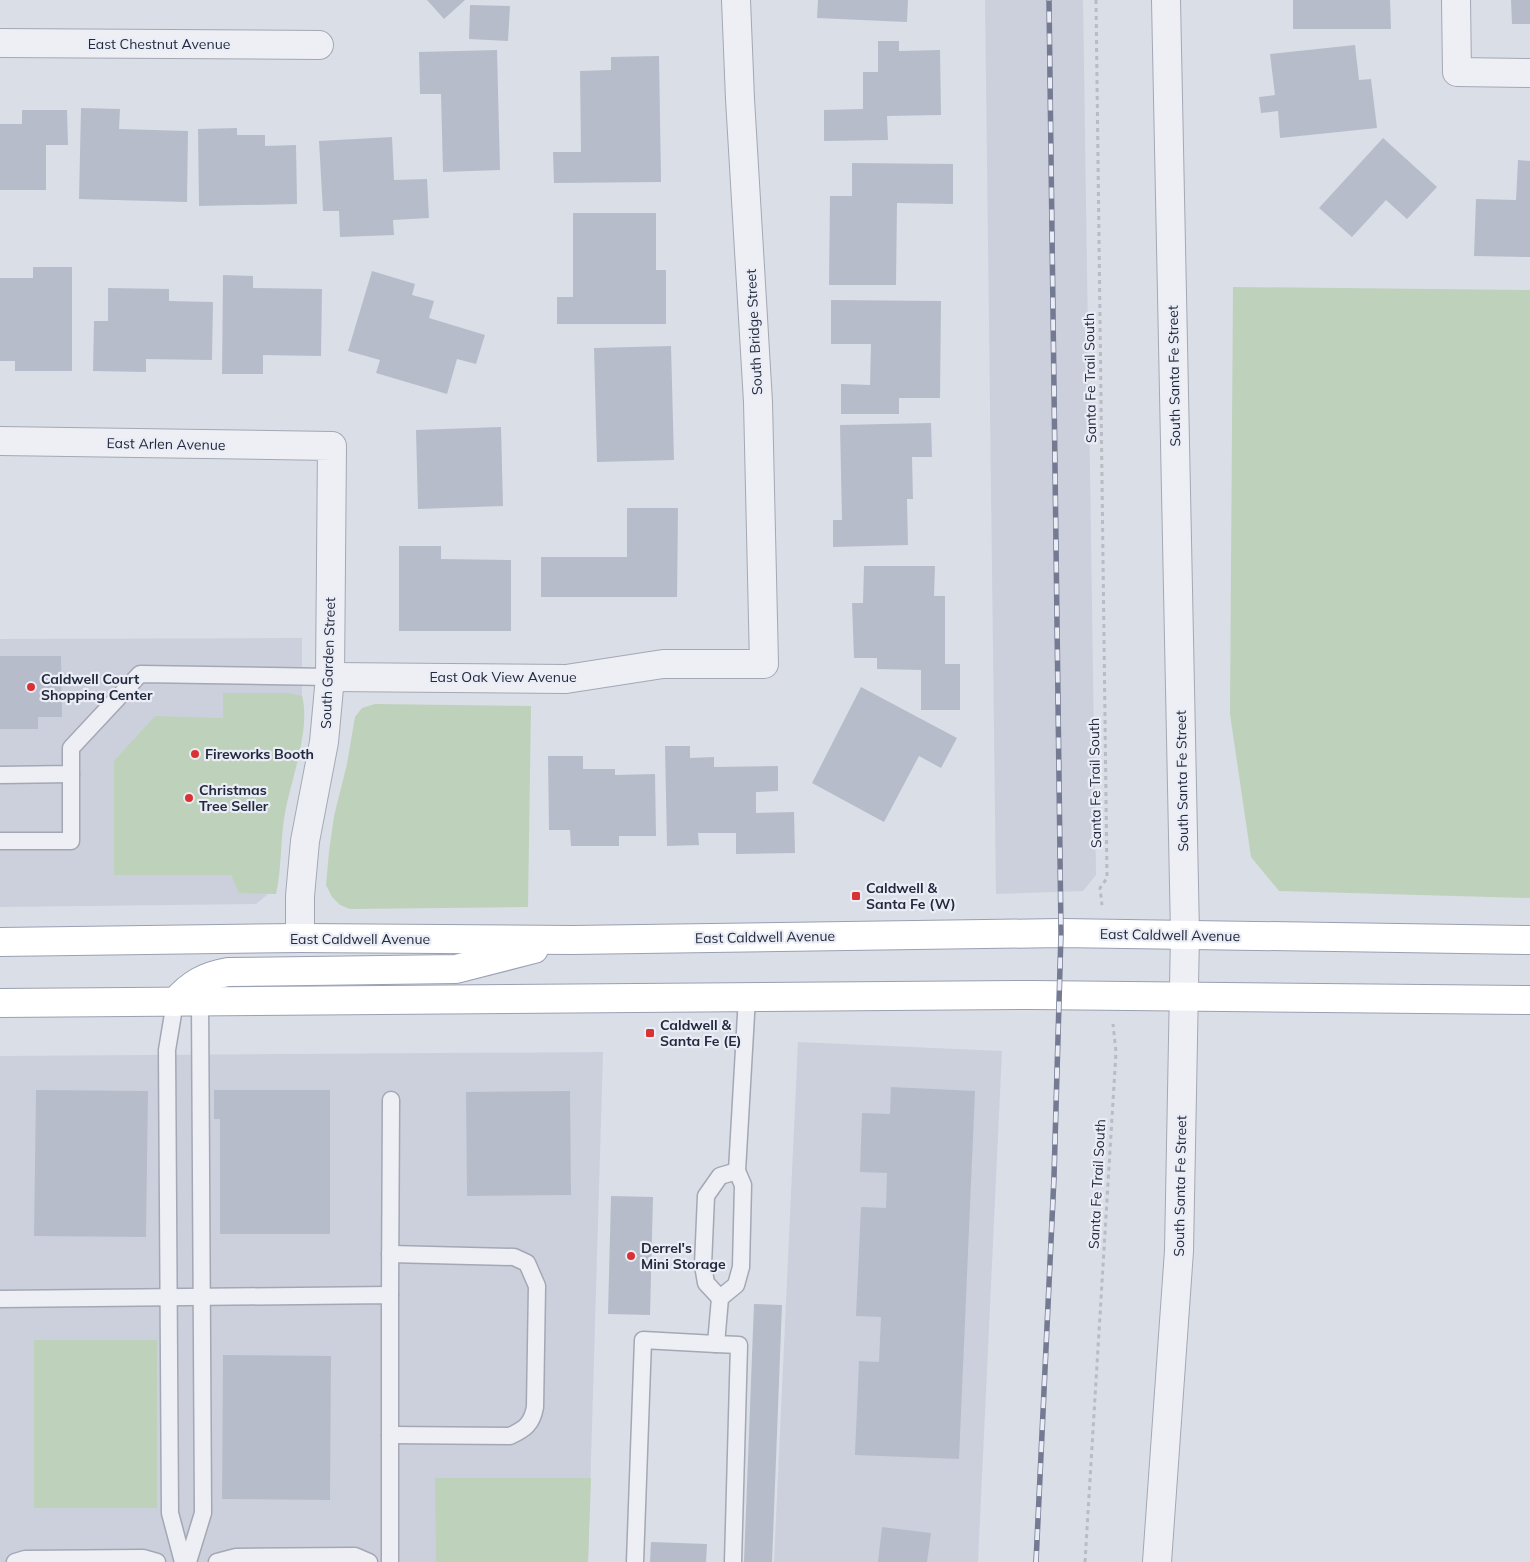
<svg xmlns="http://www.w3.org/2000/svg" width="1530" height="1562" viewBox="0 0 1530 1562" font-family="Mulish,sans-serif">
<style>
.built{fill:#ccd0dc}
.green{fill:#bed1bb}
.building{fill:#b7bcca}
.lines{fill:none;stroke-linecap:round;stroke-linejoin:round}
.service-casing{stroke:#a3a8b4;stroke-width:19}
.minor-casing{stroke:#a3a8b4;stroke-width:30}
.tertiary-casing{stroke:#a3a8b4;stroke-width:30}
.primary-casing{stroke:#99a0b3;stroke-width:30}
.path{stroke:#b8bcc5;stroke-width:3;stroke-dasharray:4 4;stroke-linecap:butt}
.service{stroke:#edeff5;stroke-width:16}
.minor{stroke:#edeff5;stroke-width:28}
.tertiary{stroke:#edeff5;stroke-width:28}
.primary{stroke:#fff;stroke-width:28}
.rail-casing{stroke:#737a92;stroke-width:5.5}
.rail{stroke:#eaedf5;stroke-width:4;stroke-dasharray:11;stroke-linecap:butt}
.poi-dot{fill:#da3135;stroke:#eaedf5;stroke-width:2}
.labels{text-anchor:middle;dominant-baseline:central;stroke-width:4.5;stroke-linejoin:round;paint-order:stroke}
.street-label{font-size:14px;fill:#232a3e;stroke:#eaedf5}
.poi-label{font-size:14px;font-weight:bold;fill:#232a3e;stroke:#eaedf5;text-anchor:start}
</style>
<rect width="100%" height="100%" fill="#dadee7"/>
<!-- built -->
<g class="built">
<path d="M 985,0 L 1083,0 L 1096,875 L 1083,891 L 996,894 Z"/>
<path d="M 302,638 L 302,707 L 279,828 L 274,889 L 256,904 L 0,907 L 0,639 Z"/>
<path d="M 798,1042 L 1002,1051 L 978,1562 L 774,1562 Z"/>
<path d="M 603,1052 L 588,1562 L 0,1562 L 0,1056 Z"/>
</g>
<!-- green -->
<g class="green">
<path d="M 1233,287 L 1530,290 L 1530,898 L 1279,891 L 1251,857 L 1230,714 Z"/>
<path d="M 223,693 L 288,693 L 302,696 C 311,728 291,780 285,813 C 280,840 282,868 276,894 L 239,893 L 231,875 L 114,875 L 114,761 L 155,716 L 223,718 Z"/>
<path d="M 375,704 L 531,706 L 528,907 L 350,909 L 340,905 L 332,897 L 326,885 L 329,852 L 334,816 L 347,764 L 355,717 L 362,708 Z"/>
<rect x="34" y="1340" width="123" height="168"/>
<path d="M 435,1478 L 591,1478 L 588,1562 L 436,1562 Z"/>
</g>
<!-- building -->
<g class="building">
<path d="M 427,0 L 465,0 L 444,19 Z"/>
<path d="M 818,0 L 908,0 L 907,22 L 817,18 Z"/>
<path d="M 1293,0 L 1390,0 L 1391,29 L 1293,29 Z"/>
<path d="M 1511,0 L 1530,0 L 1530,24 L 1512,24 Z"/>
<path d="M 470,5 L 510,6 L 508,41 L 469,39 Z"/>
<path d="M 878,41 L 899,41 L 899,51 L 940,50 L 941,115 L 887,116 L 888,140 L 824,141 L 824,110 L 863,109 L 863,72 L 878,72 Z"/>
<path d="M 1355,45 L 1359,80 L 1371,79 L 1377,128 L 1280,138 L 1278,111 L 1261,113 L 1259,97 L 1275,95 L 1270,54 Z"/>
<path d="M 497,50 L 500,170 L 443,172 L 441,94 L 420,94 L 419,52 Z"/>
<path d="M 659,56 L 661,182 L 554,183 L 553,152 L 581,152 L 580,71 L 611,70 L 611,57 Z"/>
<path d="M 81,108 L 120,109 L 119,129 L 188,131 L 187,202 L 79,199 Z"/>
<path d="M 22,110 L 67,110 L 68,145 L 46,145 L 46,190 L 0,190 L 0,124 L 22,124 Z"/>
<path d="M 237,128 L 237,135 L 265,135 L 265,146 L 296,145 L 297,204 L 199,206 L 198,129 Z"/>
<path d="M 392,137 L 394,180 L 427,179 L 429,218 L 393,220 L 394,235 L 340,237 L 339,211 L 323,211 L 319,141 Z"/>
<path d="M 1383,138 L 1437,187 L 1407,219 L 1386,200 L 1352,237 L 1319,208 Z"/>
<path d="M 1518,160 L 1530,161 L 1530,257 L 1474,256 L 1476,199 L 1516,200 Z"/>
<path d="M 852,163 L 953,164 L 953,204 L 897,203 L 896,285 L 829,285 L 830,196 L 852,196 Z"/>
<path d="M 573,213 L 656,213 L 656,270 L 666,270 L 666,324 L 557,324 L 557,297 L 573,297 Z"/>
<path d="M 33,267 L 72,267 L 72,371 L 15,371 L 15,361 L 0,361 L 0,278 L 33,278 Z"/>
<path d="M 372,271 L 415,284 L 412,295 L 434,301 L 429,318 L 485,335 L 476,364 L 457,359 L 447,394 L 376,373 L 380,360 L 348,351 Z"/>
<path d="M 223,275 L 253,276 L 253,288 L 322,289 L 321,356 L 263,355 L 263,374 L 222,374 Z"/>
<path d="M 108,288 L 169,289 L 169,301 L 213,302 L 212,360 L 146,359 L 146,372 L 93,371 L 94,321 L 108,321 Z"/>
<path d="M 831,300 L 941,301 L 940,398 L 899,398 L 899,414 L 841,414 L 841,384 L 870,385 L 871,344 L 831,344 Z"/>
<path d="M 671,346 L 674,460 L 597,462 L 594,348 Z"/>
<path d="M 931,423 L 932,457 L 912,457 L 913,499 L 907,499 L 908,545 L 833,547 L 833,520 L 842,520 L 840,425 Z"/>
<path d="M 501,427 L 503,506 L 418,509 L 416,430 Z"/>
<path d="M 627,508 L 678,508 L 677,597 L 541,597 L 541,557 L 627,557 Z"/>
<path d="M 399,546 L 441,546 L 441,559 L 511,560 L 511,631 L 399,631 Z"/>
<path d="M 864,566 L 935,566 L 934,596 L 945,596 L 945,664 L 960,664 L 960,710 L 921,710 L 921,670 L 877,669 L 877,658 L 854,658 L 852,603 L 863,603 Z"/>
<path d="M 0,656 L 61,656 L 62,717 L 38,717 L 38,729 L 0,729 Z"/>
<path d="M 861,687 L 957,738 L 941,768 L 919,756 L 884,822 L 812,783 Z"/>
<path d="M 665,746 L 690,746 L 690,758 L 714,757 L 714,767 L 778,766 L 778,791 L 756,792 L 756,813 L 794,812 L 795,853 L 736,854 L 736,833 L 698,833 L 699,845 L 667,846 Z"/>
<path d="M 548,756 L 583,756 L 583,769 L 615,769 L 615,775 L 655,774 L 656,836 L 619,836 L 619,846 L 571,846 L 570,830 L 549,830 Z"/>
<path d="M 891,1087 L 975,1091 L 959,1459 L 855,1455 L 859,1361 L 879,1362 L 881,1317 L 856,1316 L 861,1207 L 886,1208 L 887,1173 L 860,1172 L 862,1113 L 890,1114 Z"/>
<path d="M 36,1090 L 148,1091 L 146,1237 L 34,1236 Z"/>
<path d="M 214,1090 L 330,1090 L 330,1234 L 220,1234 L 220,1119 L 214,1119 Z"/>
<path d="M 570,1091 L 571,1195 L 467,1196 L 466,1092 Z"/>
<path d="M 611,1196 L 653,1197 L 650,1315 L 608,1314 Z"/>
<path d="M 754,1304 L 782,1305 L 772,1562 L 744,1562 Z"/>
<path d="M 223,1355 L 331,1356 L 330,1500 L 222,1499 Z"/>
<path d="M 882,1527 L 931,1533 L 927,1562 L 878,1562 Z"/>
<path d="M 651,1542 L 707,1544 L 706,1562 L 650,1562 Z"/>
</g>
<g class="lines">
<defs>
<g id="service">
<path d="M 0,775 L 71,774 L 71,748 L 140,674 L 330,677"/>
<path d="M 0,841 L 71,841 L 71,774"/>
<path d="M 175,1002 L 167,1050 L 170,1513 L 183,1562"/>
<path d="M 390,1295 L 391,1100"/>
<path d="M 720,1298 L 706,1283 L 703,1265 L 706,1196 L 720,1176 L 737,1171"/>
<path d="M 0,1299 L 390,1295 L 390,1562"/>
<path d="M 390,1435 L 510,1436 C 525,1429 532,1424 535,1407 L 537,1286 L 527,1263 L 514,1257 L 390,1254"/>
<path d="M 15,1562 L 25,1559 L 143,1558 L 157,1562"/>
<path d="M 188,1562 L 203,1513 L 200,1002"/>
<path d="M 217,1562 L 236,1557 L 355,1556 L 369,1562"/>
<path d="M 635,1562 L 643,1340 L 716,1344"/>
<path d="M 733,1562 L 739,1345 L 716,1344 L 720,1298 L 736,1285 L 741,1267 L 743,1185 L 737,1171 L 747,997"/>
</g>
<g id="minor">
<path d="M 1456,0 L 1457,72 L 1530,73"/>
<path d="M 0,43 L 319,45"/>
<path d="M 0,441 L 332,446 L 330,677 L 324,742 L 305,841 L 300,896 L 300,938"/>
<path d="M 330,677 L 566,679 L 663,664 L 764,664 L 758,402 L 740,99 L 736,0"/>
</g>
<path id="tertiary" d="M 1157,1562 L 1179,1251 L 1185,934 L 1166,0"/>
<g id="primary">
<path d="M 0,942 L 300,938 L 572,940 L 1061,933 L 1530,940"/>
<path d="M 175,1002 C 191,984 205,976 228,972 L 456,969 L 534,949"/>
<path d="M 0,1003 L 1032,995 L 1530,1000"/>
</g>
</defs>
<!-- service casing -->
<use href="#service" class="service-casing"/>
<!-- minor casing -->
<use href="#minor" class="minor-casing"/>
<!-- tertiary casing -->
<use href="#tertiary" class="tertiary-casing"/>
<!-- primary casing -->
<use href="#primary" class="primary-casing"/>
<!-- path -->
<g class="path">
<path d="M 1096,0 L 1107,878 L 1100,888 L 1102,905"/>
<path d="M 1085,1562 L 1116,1052 L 1113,1024"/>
</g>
<!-- service -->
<use href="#service" class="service"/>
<!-- minor -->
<use href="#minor" class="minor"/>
<!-- tertiary -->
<use href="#tertiary" class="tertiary"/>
<!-- primary -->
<use href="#primary" class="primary"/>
<defs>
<path id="rail" d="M 1036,1562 L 1054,1177 L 1061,933 L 1049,0"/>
</defs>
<!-- rail casing -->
<use href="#rail" class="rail-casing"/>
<!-- rail -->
<use href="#rail" class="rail"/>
</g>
<!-- markers -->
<g class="poi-dot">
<circle cx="31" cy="687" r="5"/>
<circle cx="195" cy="754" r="5"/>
<circle cx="189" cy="798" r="5"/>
<rect x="851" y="891" width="10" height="10" rx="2.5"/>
<rect x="645" y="1028" width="10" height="10" rx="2.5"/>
<circle cx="631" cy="1256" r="5"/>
</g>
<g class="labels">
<!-- street labels -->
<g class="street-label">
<text x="159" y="44">East Chestnut Avenue</text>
<text transform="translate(754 332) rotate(-93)">South Bridge Street</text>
<text transform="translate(1174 376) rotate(-91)">South Santa Fe Street</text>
<text transform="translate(1090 378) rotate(-91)">Santa Fe Trail South</text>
<text transform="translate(166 444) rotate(1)">East Arlen Avenue</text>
<text transform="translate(328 663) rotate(-88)">South Garden Street</text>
<text x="503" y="677">East Oak View Avenue</text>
<text transform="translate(1182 781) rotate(-91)">South Santa Fe Street</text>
<text transform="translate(1095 783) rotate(-91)">Santa Fe Trail South</text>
<text transform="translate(1170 935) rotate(1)">East Caldwell Avenue</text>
<text transform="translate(765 937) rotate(-1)">East Caldwell Avenue</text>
<text x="360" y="939">East Caldwell Avenue</text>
<text transform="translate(1097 1184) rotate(-87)">Santa Fe Trail South</text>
<text transform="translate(1180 1186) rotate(-89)">South Santa Fe Street</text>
</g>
<!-- poi labels -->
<g class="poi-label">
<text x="41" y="679">Caldwell Court<tspan x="41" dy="16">Shopping Center</tspan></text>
<text x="205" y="754">Fireworks Booth</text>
<text x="199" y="790">Christmas<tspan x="199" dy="16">Tree Seller</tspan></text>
<text x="866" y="888">Caldwell &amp;<tspan x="866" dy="16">Santa Fe (W)</tspan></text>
<text x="660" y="1025">Caldwell &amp;<tspan x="660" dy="16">Santa Fe (E)</tspan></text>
<text x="641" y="1248">Derrel's<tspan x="641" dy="16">Mini Storage</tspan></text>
</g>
</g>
</svg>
